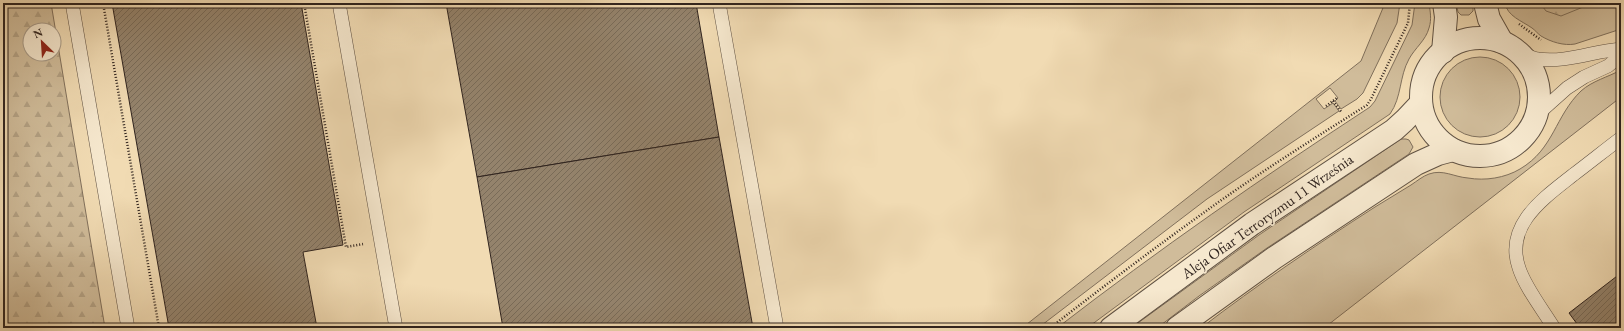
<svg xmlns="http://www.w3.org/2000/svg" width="1624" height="331" viewBox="0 0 1624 331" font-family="'EB Garamond',serif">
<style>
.green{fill:#d0bc9a;stroke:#80705c}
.forest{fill:url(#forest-firs);stroke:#80705c;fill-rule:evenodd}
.building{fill:url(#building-hatch);stroke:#30241f}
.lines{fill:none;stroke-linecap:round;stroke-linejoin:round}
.service-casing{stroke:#605244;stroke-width:14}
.tertiary-casing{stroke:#605244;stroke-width:24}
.path{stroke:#30241f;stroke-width:2.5;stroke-dasharray:1 2;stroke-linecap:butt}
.service{stroke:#f6e8ce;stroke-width:13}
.tertiary{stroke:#f6e8ce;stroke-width:22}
.labels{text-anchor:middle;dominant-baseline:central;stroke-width:3.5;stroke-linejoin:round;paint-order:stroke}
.street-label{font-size:15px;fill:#30241f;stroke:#f6e8ce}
</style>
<defs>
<pattern id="forest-firs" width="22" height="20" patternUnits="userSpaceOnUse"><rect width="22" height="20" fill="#d0bc9a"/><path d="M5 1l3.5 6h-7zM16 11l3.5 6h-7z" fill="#b3a184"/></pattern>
<pattern id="building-hatch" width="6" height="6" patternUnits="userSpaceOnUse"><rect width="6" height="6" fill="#94836c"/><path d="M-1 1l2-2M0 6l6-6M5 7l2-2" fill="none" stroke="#796b58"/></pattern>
</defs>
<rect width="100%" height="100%" fill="#f1dbb3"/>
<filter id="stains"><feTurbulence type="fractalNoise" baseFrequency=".005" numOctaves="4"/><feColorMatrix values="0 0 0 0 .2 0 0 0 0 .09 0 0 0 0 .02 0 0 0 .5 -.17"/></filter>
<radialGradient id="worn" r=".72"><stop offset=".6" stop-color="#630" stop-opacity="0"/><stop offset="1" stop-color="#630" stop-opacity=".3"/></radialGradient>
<!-- green -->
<g class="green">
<path d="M 1385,3 L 1400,3 L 1397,23 L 1363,93 L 1357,99 L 1341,109 L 1335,101 L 1338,98 L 1330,88 L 1316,99 L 1324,109 L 1333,103 L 1339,111 L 1207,199 L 1038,328 L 1022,328 L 1361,61 Z"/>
<path d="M 1415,3 L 1429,3 C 1430,11 1432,19 1429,28 C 1426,40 1415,48 1409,59 C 1399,77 1402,97 1390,114 L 1244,212 L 1087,328 L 1057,328 C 1158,250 1263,177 1370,107 L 1375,101 L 1412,25 Z"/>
<path d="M 1456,3 L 1473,3 L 1473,11 L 1469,15 L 1461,15 L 1458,12 Z"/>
<path d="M 1505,3 L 1621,3 L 1621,29 L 1575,44 C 1564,46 1551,42 1541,36 C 1538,34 1535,30 1532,28 C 1522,21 1507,16 1505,3 Z"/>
<circle cx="1480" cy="97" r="40"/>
<path d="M 1621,70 L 1621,97 L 1324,328 L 1201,328 C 1257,285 1316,245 1375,207 C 1387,200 1399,192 1411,185 C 1417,181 1423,176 1429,174 C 1443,169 1454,177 1468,178 C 1485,181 1505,178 1520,169 C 1554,149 1555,116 1581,91 C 1592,81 1608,77 1621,70 Z"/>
<path d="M 1401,139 L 1406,139 L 1409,140 L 1413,147 L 1409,154 L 1267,248 L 1199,296 L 1157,328 L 1131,328 L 1259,235 Z"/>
</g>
<!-- forest -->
<g class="forest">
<path d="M 3,3 L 51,3 L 105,328 L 3,328 ZM 30,30 L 54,30 L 54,54 L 30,54 Z"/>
<path d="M 1540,3 L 1593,3 L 1561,16 L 1546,11 Z"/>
</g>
<!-- building -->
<g class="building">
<path d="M 112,3 L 301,3 L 343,245 L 303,252 L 317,328 L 169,328 Z"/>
<path d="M 446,3 L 696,3 L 719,137 L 477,177 Z"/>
<path d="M 719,137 L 753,328 L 503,328 L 477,177 Z"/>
<path d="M 1621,273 L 1621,328 L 1580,328 L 1569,313 Z"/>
</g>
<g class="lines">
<defs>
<g id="service">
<path d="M 72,3 L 128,328"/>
<path d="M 339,3 L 396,328"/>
<path d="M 719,3 L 777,328"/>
<path d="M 1520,53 C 1526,55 1532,58 1538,59 C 1566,63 1594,51 1621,49"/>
<path d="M 1539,113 L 1567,88 L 1584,77 L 1608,66 L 1621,55"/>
<path d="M 1554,328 C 1543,310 1525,287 1519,268 C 1504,225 1544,198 1573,175 C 1589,163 1605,150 1621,138"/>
</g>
<g id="tertiary">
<path d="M 1485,3 L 1489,19 L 1502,42"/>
<circle cx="1480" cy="97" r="59"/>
<path d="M 1443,52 L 1446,17 L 1444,3"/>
<path d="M 1111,328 L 1252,224 L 1394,130 L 1405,120 L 1421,103"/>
<path d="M 1177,328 L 1274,258 L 1416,164 L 1438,154 L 1453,150"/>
</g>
</defs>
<!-- service casing -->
<use href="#service" class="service-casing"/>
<!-- tertiary casing -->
<use href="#tertiary" class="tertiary-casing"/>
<!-- path -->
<g class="path">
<path d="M 103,3 L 159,328"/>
<path d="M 304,3 L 346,247 L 363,244"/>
<path d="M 1519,24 L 1541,40"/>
<path d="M 1333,101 L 1342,113"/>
<path d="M 1326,106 L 1337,98"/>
<path d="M 1050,328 C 1109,282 1169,237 1230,194 C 1275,163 1321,134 1367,105 L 1371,99 L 1408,23 L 1410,3"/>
</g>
<!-- service -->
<use href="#service" class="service"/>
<!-- tertiary -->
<use href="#tertiary" class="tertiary"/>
</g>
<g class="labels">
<!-- street labels -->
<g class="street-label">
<text transform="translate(1267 216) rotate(-35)">Aleja Ofiar Terroryzmu 11 Września</text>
</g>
</g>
<!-- margin -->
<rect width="1624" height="331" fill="none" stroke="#f1dbb3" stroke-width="16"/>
<rect x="4" y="4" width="1616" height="323" fill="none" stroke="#30241f" stroke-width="2"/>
<rect x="8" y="8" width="1608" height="315" fill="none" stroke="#30241f"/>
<!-- north arrow -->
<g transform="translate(42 42) rotate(335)"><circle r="19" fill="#f6e8ce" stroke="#a79a88"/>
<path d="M0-3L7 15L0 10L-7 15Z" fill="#8f2418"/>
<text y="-6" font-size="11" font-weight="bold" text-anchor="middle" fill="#30241f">N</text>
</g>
<rect width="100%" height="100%" filter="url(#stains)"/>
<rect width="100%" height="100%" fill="url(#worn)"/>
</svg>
